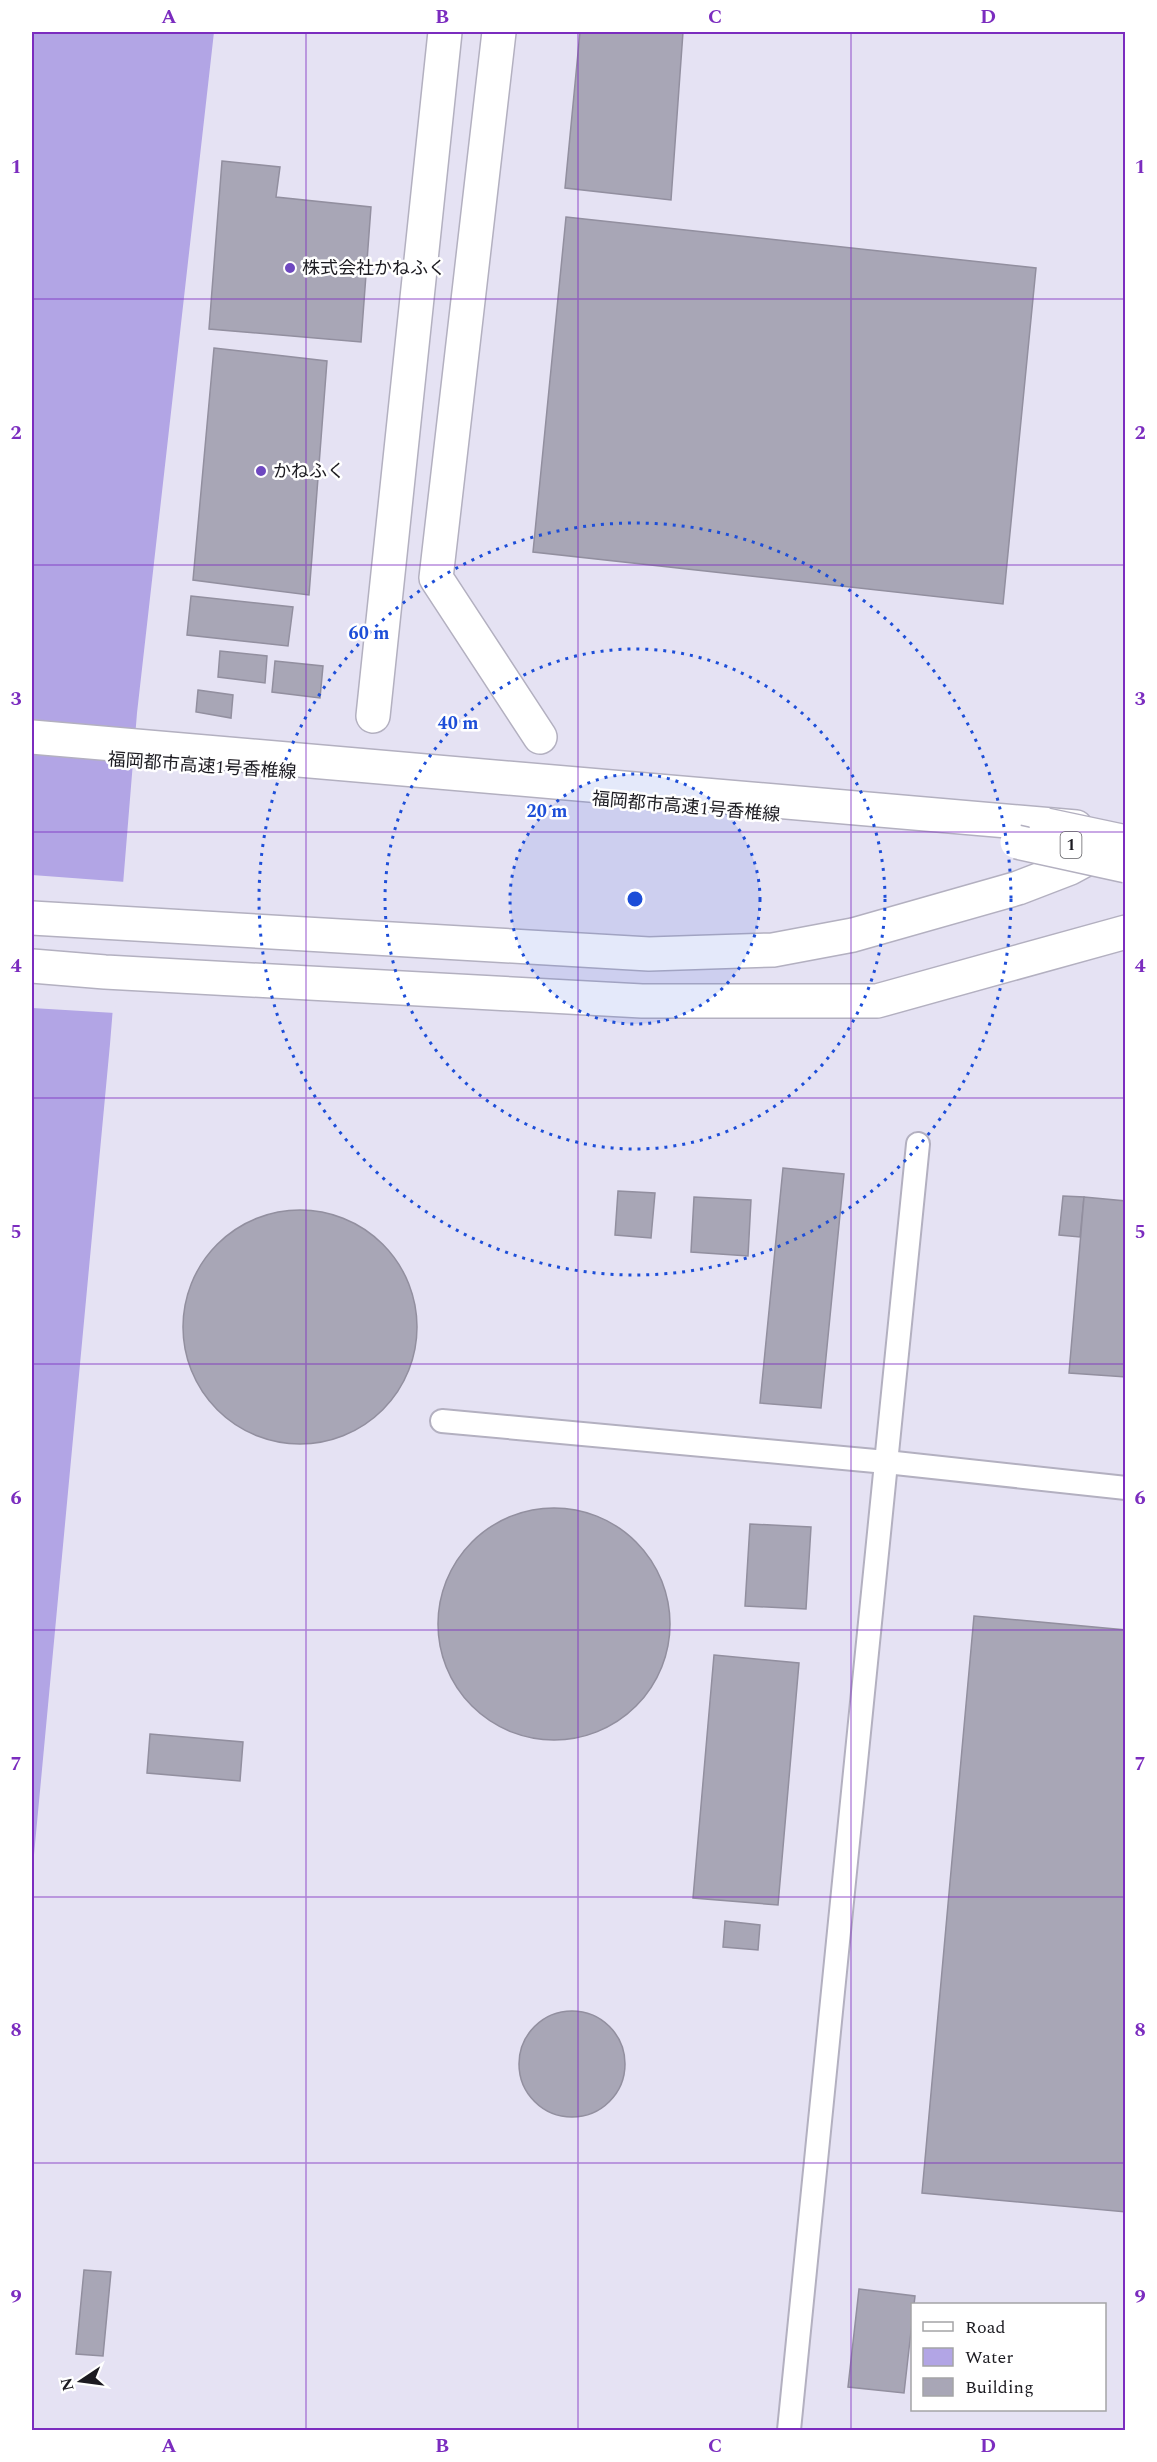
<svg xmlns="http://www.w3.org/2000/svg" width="1157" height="2462" viewBox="0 0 1157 2462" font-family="Spectral,'Noto Sans JP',serif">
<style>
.water{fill:#b2a5e5}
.pier{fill:#e5e2f3}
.building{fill:#a8a6b6;stroke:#928f9f;stroke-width:1.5}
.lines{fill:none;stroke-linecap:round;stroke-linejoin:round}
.service-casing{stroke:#b3b0c0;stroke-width:26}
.minor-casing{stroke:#b3b0c0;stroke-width:36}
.tertiary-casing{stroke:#b3b0c0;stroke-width:36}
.motorway-casing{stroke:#b3b0c0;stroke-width:36}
.service{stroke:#fff;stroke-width:22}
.minor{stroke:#fff;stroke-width:33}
.tertiary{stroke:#fff;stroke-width:33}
.motorway{stroke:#fff;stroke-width:33}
.motorway-bridge-casing{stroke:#b3b0c0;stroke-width:36;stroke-linecap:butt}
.motorway-bridge{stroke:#fff;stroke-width:33}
.grid{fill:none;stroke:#7b2cbf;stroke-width:1.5;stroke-opacity:0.55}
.ring{fill:none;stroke:#1d4ed8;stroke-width:3;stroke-dasharray:3 6}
.poi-dot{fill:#6e48c0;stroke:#fff;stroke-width:2}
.labels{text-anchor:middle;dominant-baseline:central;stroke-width:5;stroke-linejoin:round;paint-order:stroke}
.shield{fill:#fff;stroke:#605f64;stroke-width:1.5}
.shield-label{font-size:16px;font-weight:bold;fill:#1c1b21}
.poi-label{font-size:18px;fill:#1c1b21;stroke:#fff;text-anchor:start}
.street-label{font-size:18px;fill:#1c1b21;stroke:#fff}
.centre{fill:#1d4ed8;stroke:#fff;stroke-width:3}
.ring-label{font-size:18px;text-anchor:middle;font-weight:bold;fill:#1d4ed8;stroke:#fff;stroke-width:5;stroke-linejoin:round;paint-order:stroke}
.neatline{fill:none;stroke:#7b2cbf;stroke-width:2}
.grid-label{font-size:20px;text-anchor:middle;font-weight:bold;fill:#7b2cbf}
</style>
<rect width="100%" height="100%" fill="#e5e2f3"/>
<!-- water -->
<path class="water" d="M 32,32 L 214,32 L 137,713 L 110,1044 L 32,1876 Z"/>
<!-- pier -->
<path class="pier" d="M 32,875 L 126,882 L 115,1013 L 32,1008 Z"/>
<!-- building -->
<g class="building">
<path d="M 580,32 L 683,32 L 671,200 L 565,188 Z"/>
<path d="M 222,161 L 280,167 L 276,197 L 371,207 L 361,342 L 209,329 Z"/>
<path d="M 566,217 L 1036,268 L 1003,604 L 533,552 Z"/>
<path d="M 214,348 L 327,361 L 309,595 L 193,580 Z"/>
<path d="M 191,596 L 293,607 L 288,646 L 187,635 Z"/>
<path d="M 220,651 L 267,656 L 265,683 L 218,677 Z"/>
<path d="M 275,661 L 323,666 L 320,698 L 272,692 Z"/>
<path d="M 198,690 L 233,695 L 231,718 L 196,712 Z"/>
<path d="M 783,1168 L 844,1174 L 821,1408 L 760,1403 Z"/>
<path d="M 618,1191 L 655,1193 L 651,1238 L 615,1235 Z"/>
<path d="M 1063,1196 L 1084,1197 L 1080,1237 L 1059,1235 Z"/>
<path d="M 694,1197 L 751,1200 L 748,1256 L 691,1252 Z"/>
<path d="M 1084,1197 L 1126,1201 L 1126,1377 L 1069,1373 Z"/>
<circle cx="300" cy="1327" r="117"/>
<circle cx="554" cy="1624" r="116"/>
<path d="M 750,1524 L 811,1527 L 806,1609 L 745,1606 Z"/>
<path d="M 974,1616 L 1126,1630 L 1126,2212 L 922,2193 Z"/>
<path d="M 714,1655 L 799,1663 L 778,1905 L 693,1898 Z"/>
<path d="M 150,1734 L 243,1742 L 240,1781 L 147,1773 Z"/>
<path d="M 725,1921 L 760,1925 L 758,1950 L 723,1947 Z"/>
<circle cx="572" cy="2064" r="53"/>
<path d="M 84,2270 L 111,2272 L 103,2356 L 76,2354 Z"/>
<path d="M 859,2289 L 915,2296 L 904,2393 L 848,2387 Z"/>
</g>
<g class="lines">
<defs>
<g id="service">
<path d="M 442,1421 L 886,1462 L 1126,1488"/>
<path d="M 789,2430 L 918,1144"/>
</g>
<g id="minor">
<path d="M 499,32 L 436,578 L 540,737"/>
<path d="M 373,716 L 445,32"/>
</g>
<g id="tertiary">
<path d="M 32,918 L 649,954 L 773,950 L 853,935 L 1018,888 L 1070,868 L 1107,848"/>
<path d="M 32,966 L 105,972 L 642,1001 L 877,1001 L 1126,932"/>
</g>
<path id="motorway" d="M 32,737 L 1076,827"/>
</defs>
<!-- service casing -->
<use href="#service" class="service-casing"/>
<!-- minor casing -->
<use href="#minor" class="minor-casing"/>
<!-- tertiary casing -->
<use href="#tertiary" class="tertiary-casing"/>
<!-- motorway casing -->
<use href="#motorway" class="motorway-casing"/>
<!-- service -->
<use href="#service" class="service"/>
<!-- minor -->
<use href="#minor" class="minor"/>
<!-- tertiary -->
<use href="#tertiary" class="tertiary"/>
<!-- motorway -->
<use href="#motorway" class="motorway"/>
<defs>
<g id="motorway-bridge">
<path d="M 1046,825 L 1126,842"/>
<path d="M 1017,842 L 1126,866"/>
</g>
</defs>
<!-- motorway-bridge casing -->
<use href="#motorway-bridge" class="motorway-bridge-casing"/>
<!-- motorway-bridge -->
<use href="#motorway-bridge" class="motorway-bridge"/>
</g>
<!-- grid -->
<path class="grid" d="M 306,32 L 306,2430M 578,32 L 578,2430M 851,32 L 851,2430M 32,299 L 1126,299M 32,565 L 1126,565M 32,832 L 1126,832M 32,1098 L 1126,1098M 32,1364 L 1126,1364M 32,1630 L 1126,1630M 32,1897 L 1126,1897M 32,2163 L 1126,2163"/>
<!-- distance rings -->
<circle cx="635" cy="899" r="125" fill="#1d4ed8" fill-opacity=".12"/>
<g class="ring">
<circle cx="635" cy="899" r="125"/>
<circle cx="635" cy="899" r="250"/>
<circle cx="635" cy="899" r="376"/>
</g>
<!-- markers -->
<g class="poi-dot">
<circle cx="290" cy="268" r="6"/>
<circle cx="261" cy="471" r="6"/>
</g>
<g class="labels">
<!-- shield labels -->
<rect class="shield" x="1060.5" y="832" width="21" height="26" rx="4.5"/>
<g class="shield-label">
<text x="1071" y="845">1</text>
</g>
<!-- poi labels -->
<g class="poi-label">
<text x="302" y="268">株式会社かねふく</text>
<text x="273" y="471">かねふく</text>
</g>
<!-- street labels -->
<g class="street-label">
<text transform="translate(202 766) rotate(4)">福岡都市高速1号香椎線</text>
<text transform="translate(686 807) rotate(5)">福岡都市高速1号香椎線</text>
</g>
</g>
<circle cx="635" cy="899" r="9" class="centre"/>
<g class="ring-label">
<text x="369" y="639">60 m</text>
<text x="458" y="729">40 m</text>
<text x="547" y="817">20 m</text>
</g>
<!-- border -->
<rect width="1157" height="2462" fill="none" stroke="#ffffff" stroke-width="66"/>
<!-- legend -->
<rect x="911" y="2303" width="195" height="108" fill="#ffffff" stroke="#a4a4a6" stroke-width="1.5"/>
<rect x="923" y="2322" width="30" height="9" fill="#ffffff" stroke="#a4a4a6" stroke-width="1.5"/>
<text x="965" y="2333" font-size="18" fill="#1c1b21">Road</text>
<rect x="923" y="2348" width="30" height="18" fill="#b2a5e5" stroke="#a4a4a6" stroke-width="1.5"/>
<text x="965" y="2363" font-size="18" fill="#1c1b21">Water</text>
<rect x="923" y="2378" width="30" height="18" fill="#a8a6b6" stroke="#a4a4a6" stroke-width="1.5"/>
<text x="965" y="2393" font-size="18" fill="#1c1b21">Building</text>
<!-- north arrow -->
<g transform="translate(81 2381) rotate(257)" stroke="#ffffff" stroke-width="4.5" paint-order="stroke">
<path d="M0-4.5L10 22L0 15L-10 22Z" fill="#1c1b21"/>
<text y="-9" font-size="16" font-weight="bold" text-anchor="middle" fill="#1c1b21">N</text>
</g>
<rect x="33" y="33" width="1091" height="2396" class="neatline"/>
<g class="grid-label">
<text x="169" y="23">A</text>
<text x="442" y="23">B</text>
<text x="715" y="23">C</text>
<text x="988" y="23">D</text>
<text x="16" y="173">1</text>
<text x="1140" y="173">1</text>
<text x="16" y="439">2</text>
<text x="1140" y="439">2</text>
<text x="16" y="705">3</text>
<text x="1140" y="705">3</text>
<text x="16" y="972">4</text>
<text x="1140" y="972">4</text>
<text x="16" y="1238">5</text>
<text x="1140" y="1238">5</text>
<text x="16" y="1504">6</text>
<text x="1140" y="1504">6</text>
<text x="16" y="1770">7</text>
<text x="1140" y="1770">7</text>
<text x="16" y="2036">8</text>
<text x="1140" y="2036">8</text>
<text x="16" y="2303">9</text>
<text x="1140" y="2303">9</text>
<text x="169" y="2452">A</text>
<text x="442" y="2452">B</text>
<text x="715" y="2452">C</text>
<text x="988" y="2452">D</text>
</g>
</svg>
